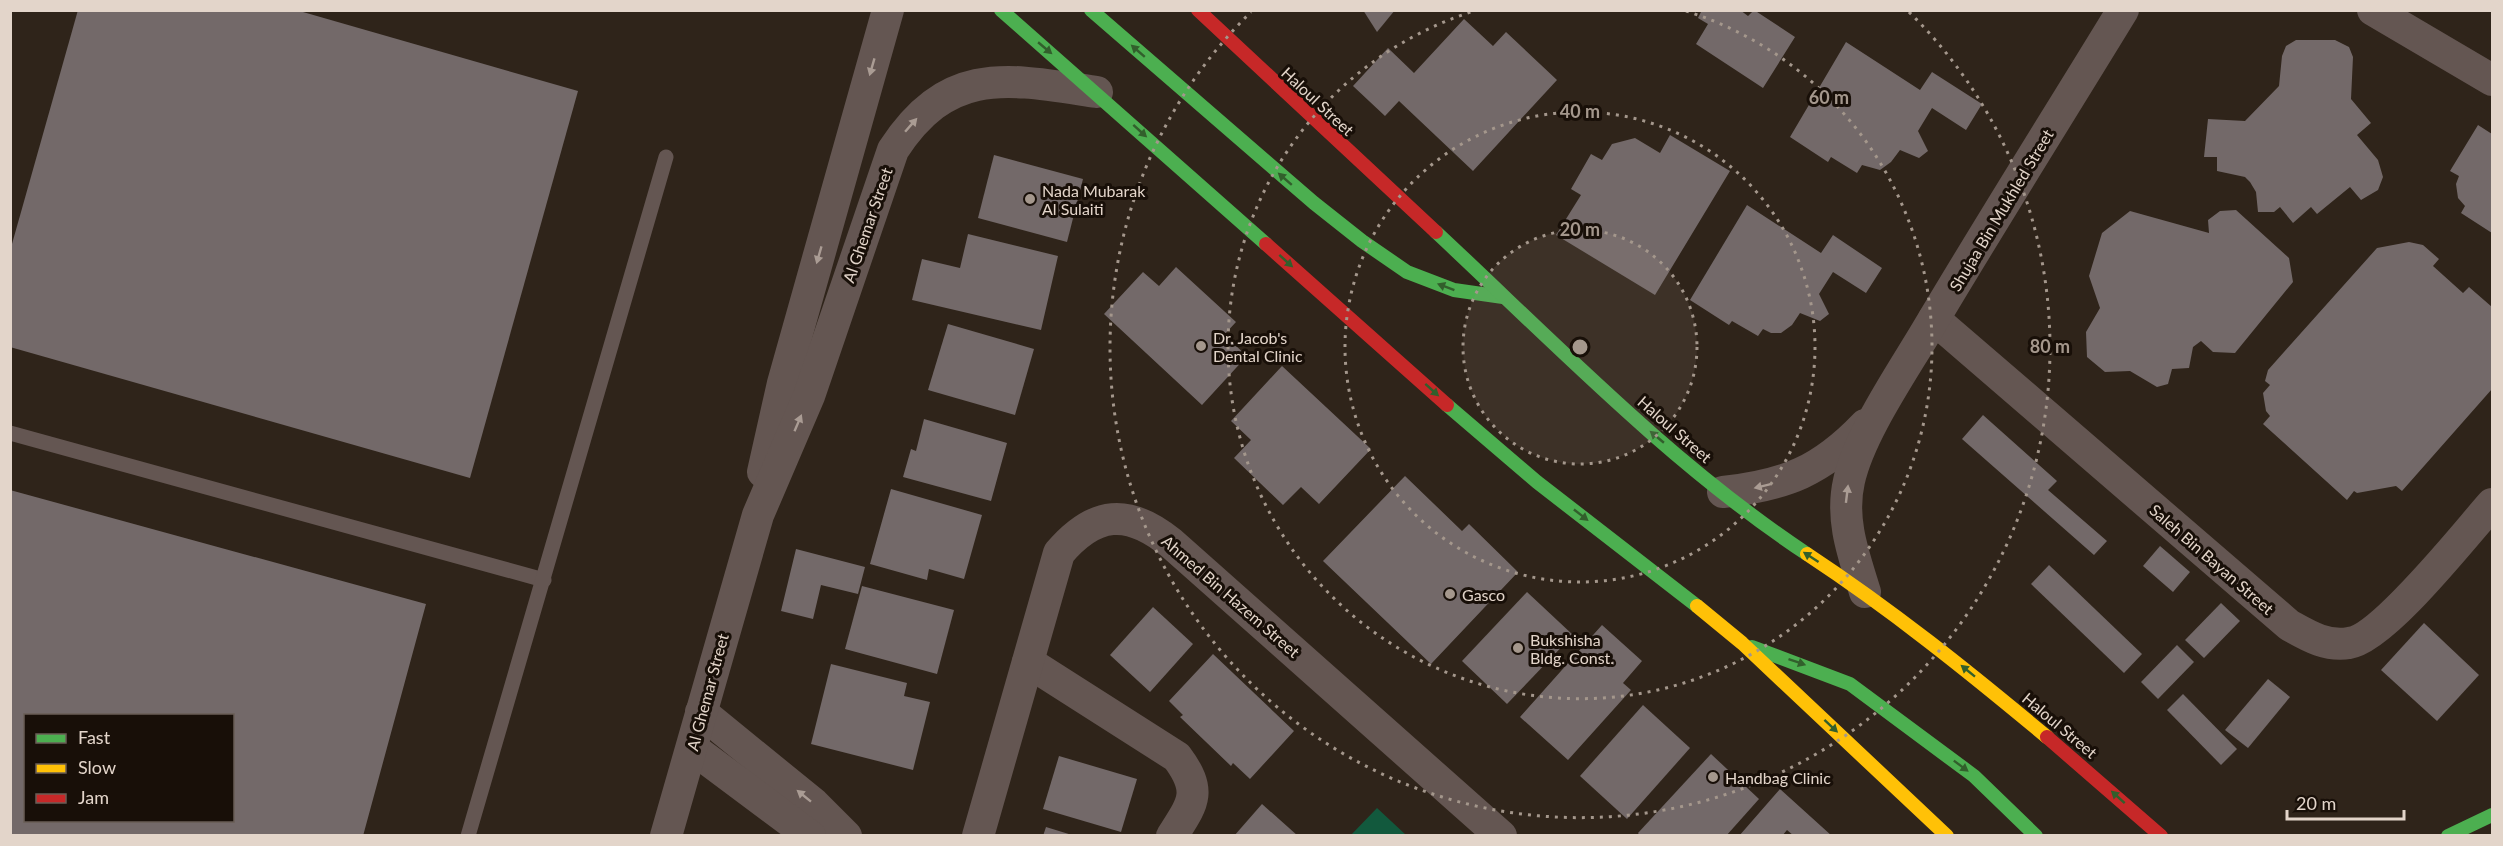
<svg xmlns="http://www.w3.org/2000/svg" width="2503" height="846" viewBox="0 0 2503 846" font-family="Lato,sans-serif">
<style>
.green{fill:#12593d}
.building{fill:#736969;fill-rule:evenodd}
.lines{fill:none;stroke-linecap:round;stroke-linejoin:round}
.lane{stroke:#645652;stroke-width:15}
.street{stroke:#645652;stroke-width:32}
.fast{stroke:#4caf50;stroke-width:14}
.slow{stroke:#ffc107;stroke-width:14}
.jam{stroke:#c62828;stroke-width:14}
.oneway{fill:#325f2c}
.oneway2{fill:#aa9c94}
.ring{fill:none;stroke:#a4978c;stroke-width:3;stroke-dasharray:3 6}
.poi-dot{fill:#a4978c;stroke:#180f08;stroke-width:2}
.labels{text-anchor:middle;dominant-baseline:central;stroke-width:6;stroke-linejoin:round;paint-order:stroke}
.street-label{font-size:16px;fill:#e3d5ca;stroke:#180f08}
.poi-label{font-size:16px;fill:#e3d5ca;stroke:#180f08;text-anchor:start}
.centre{fill:#a4978c;stroke:#180f08;stroke-width:3}
.ring-label{font-size:18px;text-anchor:middle;font-weight:bold;fill:#a4978c;stroke:#180f08;stroke-width:6;stroke-linejoin:round;paint-order:stroke}
</style>
<rect width="100%" height="100%" fill="#2f241a"/>
<!-- green -->
<path class="green" d="M 1377,808 L 1406,835 L 1407,835 L 1351,835 Z"/>
<!-- building -->
<g class="building">
<path d="M 78,10 L 296,10 L 578,91 L 470,478 L 10,347 L 10,251 Z"/>
<path d="M 1363,10 L 1395,10 L 1377,32 Z"/>
<path d="M 1702,10 L 1740,10 L 1748,16 L 1754,10 L 1795,37 L 1763,88 L 1696,44 L 1708,24 L 1698,18 Z"/>
<path d="M 1464,19 L 1493,46 L 1506,32 L 1557,80 L 1473,171 L 1399,101 L 1385,116 L 1353,86 L 1388,48 L 1414,73 Z"/>
<path d="M 2296,40 L 2335,40 L 2349,47 L 2353,57 L 2351,99 L 2371,123 L 2357,135 L 2378,160 L 2383,177 L 2378,190 L 2361,200 L 2350,187 L 2317,214 L 2311,207 L 2293,223 L 2280,207 L 2274,212 L 2258,212 L 2256,192 L 2250,182 L 2245,177 L 2217,171 L 2217,157 L 2204,157 L 2208,119 L 2245,121 L 2279,86 L 2282,56 L 2286,46 Z"/>
<path d="M 1846,42 L 1920,90 L 1932,72 L 1982,104 L 1966,130 L 1932,108 L 1918,131 L 1928,151 L 1919,158 L 1900,150 L 1891,162 L 1880,170 L 1862,165 L 1857,173 L 1831,157 L 1828,162 L 1790,137 Z"/>
<path d="M 2478,125 L 2492,134 L 2492,233 L 2461,213 L 2465,206 L 2458,198 L 2456,184 L 2459,176 L 2450,171 Z"/>
<path d="M 1670,135 L 1730,171 L 1655,295 L 1556,235 L 1581,195 L 1571,189 L 1591,154 L 1602,160 L 1612,144 L 1635,138 L 1660,153 Z"/>
<path d="M 994,155 L 1083,179 L 1067,242 L 978,218 Z"/>
<path d="M 1747,205 L 1821,253 L 1833,235 L 1882,268 L 1866,293 L 1833,272 L 1819,294 L 1829,314 L 1820,321 L 1800,313 L 1792,325 L 1781,333 L 1771,333 L 1763,329 L 1758,336 L 1732,321 L 1729,325 L 1690,300 Z"/>
<path d="M 2236,210 L 2289,258 L 2293,282 L 2235,353 L 2213,352 L 2201,341 L 2193,347 L 2189,368 L 2172,369 L 2168,384 L 2157,387 L 2130,371 L 2105,372 L 2087,357 L 2086,332 L 2100,308 L 2089,276 L 2102,233 L 2130,211 L 2209,233 L 2208,220 L 2220,211 Z"/>
<path d="M 968,234 L 1058,256 L 1041,330 L 912,300 L 922,259 L 960,268 Z"/>
<path d="M 2409,242 L 2423,245 L 2439,259 L 2433,266 L 2463,293 L 2469,287 L 2492,307 L 2492,389 L 2402,491 L 2396,486 L 2357,493 L 2354,491 L 2347,500 L 2263,424 L 2270,416 L 2266,411 L 2263,393 L 2270,385 L 2265,381 L 2268,370 L 2377,248 Z"/>
<path d="M 1176,267 L 1236,322 L 1224,335 L 1247,356 L 1202,405 L 1104,314 L 1143,272 L 1159,286 Z"/>
<path d="M 948,324 L 1034,349 L 1015,415 L 928,390 Z"/>
<path d="M 1282,366 L 1371,449 L 1319,504 L 1301,487 L 1283,505 L 1234,458 L 1251,440 L 1231,421 Z"/>
<path d="M 1983,415 L 2057,481 L 2048,490 L 2107,541 L 2094,555 L 1962,439 Z"/>
<path d="M 924,419 L 1007,443 L 991,501 L 903,477 L 911,449 L 916,451 Z"/>
<path d="M 1405,476 L 1462,531 L 1469,524 L 1518,572 L 1431,664 L 1323,561 Z"/>
<path d="M 891,489 L 982,515 L 964,579 L 929,569 L 927,580 L 870,564 Z"/>
<path d="M 10,490 L 426,604 L 363,836 L 10,836 ZM 26,716 L 232,716 L 232,820 L 26,820 Z"/>
<path d="M 2160,546 L 2190,572 L 2173,592 L 2143,566 Z"/>
<path d="M 796,549 L 865,567 L 858,594 L 821,585 L 813,619 L 781,611 Z"/>
<path d="M 2049,565 L 2142,654 L 2124,673 L 2031,584 Z"/>
<path d="M 862,586 L 954,610 L 937,674 L 845,649 Z"/>
<path d="M 1527,592 L 1573,635 L 1507,704 L 1462,661 Z"/>
<path d="M 2221,603 L 2240,621 L 2204,658 L 2185,640 Z"/>
<path d="M 1153,607 L 1193,644 L 1150,692 L 1110,655 Z"/>
<path d="M 2424,623 L 2479,675 L 2437,721 L 2381,670 Z"/>
<path d="M 1602,625 L 1642,661 L 1623,683 L 1631,690 L 1568,760 L 1520,717 Z"/>
<path d="M 2177,645 L 2194,662 L 2158,699 L 2141,682 Z"/>
<path d="M 1213,654 L 1294,731 L 1250,779 L 1233,763 L 1231,766 L 1180,717 L 1183,715 L 1169,701 Z"/>
<path d="M 831,664 L 907,683 L 904,696 L 930,702 L 913,770 L 811,744 Z"/>
<path d="M 2268,679 L 2290,697 L 2248,748 L 2225,730 Z"/>
<path d="M 2183,694 L 2237,749 L 2221,765 L 2167,710 Z"/>
<path d="M 1643,705 L 1690,748 L 1627,819 L 1580,776 Z"/>
<path d="M 1711,754 L 1759,799 L 1726,836 L 1640,836 L 1638,833 Z"/>
<path d="M 1059,756 L 1137,779 L 1121,832 L 1043,809 Z"/>
<path d="M 1780,789 L 1832,836 L 1794,836 L 1787,830 L 1782,836 L 1739,836 Z"/>
<path d="M 1262,804 L 1298,836 L 1234,836 Z"/>
<path d="M 1046,827 L 1072,835 L 1072,836 L 1043,836 Z"/>
</g>
<g class="lines">
<!-- lane -->
<g class="lane">
<path d="M 10,433 L 544,580"/>
<path d="M 468,836 L 666,157"/>
</g>
<!-- street -->
<g class="street">
<path d="M 2373,10 L 2492,80"/>
<path d="M 1934,319 L 2289,625 C 2307,635 2326,647 2349,643 C 2383,639 2466,533 2492,504"/>
<path d="M 763,472 L 783,383 L 888,10"/>
<path d="M 1723,492 C 1786,485 1821,471 1865,425"/>
<path d="M 1865,592 C 1854,556 1840,520 1849,481 C 1859,435 1901,374 1926,332 C 1990,224 2057,118 2123,10"/>
<path d="M 1028,662 L 1177,757 C 1203,792 1193,803 1172,836"/>
<path d="M 701,712 L 814,804 L 846,836"/>
<path d="M 692,748 L 810,836"/>
<path d="M 666,836 L 758,515 L 809,396 L 893,150 C 949,64 1008,79 1097,92"/>
<path d="M 978,836 L 1059,553 C 1095,511 1128,508 1171,543 L 1501,836"/>
</g>
<!-- fast -->
<g class="fast">
<path d="M 1001,10 L 1266,244"/>
<path d="M 1091,10 L 1314,203 L 1362,241 L 1407,272 L 1454,290 L 1503,297"/>
<path d="M 1436,232 C 1555,343 1671,464 1807,554"/>
<path d="M 1447,405 L 1537,482 L 1697,606"/>
<path d="M 1752,647 L 1850,684 L 1974,776 L 2036,836"/>
<path d="M 2448,836 L 2492,815"/>
</g>
<!-- slow -->
<g class="slow">
<path d="M 1807,554 C 1892,610 1969,672 2047,737"/>
<path d="M 1697,606 L 1742,643 L 1947,836"/>
</g>
<!-- jam -->
<g class="jam">
<path d="M 1198,10 L 1436,232"/>
<path d="M 1266,244 L 1447,405"/>
<path d="M 2047,737 L 2161,836"/>
</g>
</g>
<!-- one-way arrows -->
<defs><path id="oneway-solid" d="M-6-.8H1V-3.2L6.5 0L1 3.2V.8H-6Z" transform="scale(1.5)"/></defs>
<g class="oneway">
<use href="#oneway-solid" transform="translate(1045 48) rotate(40)"/>
<use href="#oneway-solid" transform="translate(1138 51) rotate(-139)"/>
<use href="#oneway-solid" transform="translate(1140 131) rotate(42)"/>
<use href="#oneway-solid" transform="translate(1285 179) rotate(-139)"/>
<use href="#oneway-solid" transform="translate(1286 261) rotate(42)"/>
<use href="#oneway-solid" transform="translate(1446 287) rotate(-159)"/>
<use href="#oneway-solid" transform="translate(1432 390) rotate(42)"/>
<use href="#oneway-solid" transform="translate(1657 437) rotate(-140)"/>
<use href="#oneway-solid" transform="translate(1581 515) rotate(38)"/>
<use href="#oneway-solid" transform="translate(1811 557) rotate(-147)"/>
<use href="#oneway-solid" transform="translate(1797 662) rotate(19)"/>
<use href="#oneway-solid" transform="translate(1968 671) rotate(-141)"/>
<use href="#oneway-solid" transform="translate(1831 726) rotate(43)"/>
<use href="#oneway-solid" transform="translate(1961 766) rotate(37)"/>
<use href="#oneway-solid" transform="translate(2118 797) rotate(-138)"/>
</g>
<g class="oneway2">
<use href="#oneway-solid" transform="translate(872 67) rotate(106)"/>
<use href="#oneway-solid" transform="translate(911 125) rotate(-49)"/>
<use href="#oneway-solid" transform="translate(819 255) rotate(106)"/>
<use href="#oneway-solid" transform="translate(798 423) rotate(-67)"/>
<use href="#oneway-solid" transform="translate(1763 486) rotate(166)"/>
<use href="#oneway-solid" transform="translate(1847 494) rotate(-83)"/>
<use href="#oneway-solid" transform="translate(804 796) rotate(-141)"/>
</g>
<!-- distance rings -->
<circle cx="1580" cy="347" r="117" fill="#a4978c" fill-opacity=".12"/>
<g class="ring">
<circle cx="1580" cy="347" r="117"/>
<circle cx="1580" cy="347" r="235"/>
<path d="M1686 11A352 352 0 1 1 1474 11"/>
<path d="M1909 12A470 470 0 1 1 1251 12"/>
</g>
<!-- markers -->
<g class="poi-dot">
<circle cx="1030" cy="199" r="6"/>
<circle cx="1201" cy="346" r="6"/>
<circle cx="1450" cy="594" r="6"/>
<circle cx="1518" cy="648" r="6"/>
<circle cx="1713" cy="777" r="6"/>
</g>
<g class="labels">
<!-- street labels -->
<g class="street-label">
<text transform="translate(1318 101) rotate(43)">Haloul Street</text>
<text transform="translate(2001 210) rotate(-59)">Shujaa Bin Mukhled Street</text>
<text transform="translate(867 225) rotate(-71)">Al Ghemar Street</text>
<text transform="translate(1675 429) rotate(41)">Haloul Street</text>
<text transform="translate(2212 559) rotate(41)">Saleh Bin Bayan Street</text>
<text transform="translate(1231 596) rotate(41)">Ahmed Bin Hazem Street</text>
<text transform="translate(707 692) rotate(-75)">Al Ghemar Street</text>
<text transform="translate(2060 725) rotate(40)">Haloul Street</text>
</g>
<!-- poi labels -->
<g class="poi-label">
<text x="1042" y="190">Nada Mubarak<tspan x="1042" dy="18">Al Sulaiti</tspan></text>
<text x="1213" y="337">Dr. Jacob's<tspan x="1213" dy="18">Dental Clinic</tspan></text>
<text x="1462" y="594">Gasco</text>
<text x="1530" y="639">Bukshisha<tspan x="1530" dy="18">Bldg. Const.</tspan></text>
<text x="1725" y="777">Handbag Clinic</text>
</g>
</g>
<circle cx="1580" cy="347" r="9" class="centre"/>
<g class="ring-label">
<text x="1829" y="104">60 m</text>
<text x="1580" y="118">40 m</text>
<text x="1580" y="236">20 m</text>
<text x="2050" y="353">80 m</text>
</g>
<!-- border -->
<rect width="2503" height="846" fill="none" stroke="#e3d5ca" stroke-width="24"/>
<!-- legend -->
<rect x="24" y="714" width="210" height="108" fill="#180f08" stroke="#695e56" stroke-width="1.5"/>
<rect x="36" y="734" width="30" height="9" fill="#4caf50" stroke="#695e56" stroke-width="1.5"/>
<text x="78" y="744" font-size="18" fill="#e3d5ca">Fast</text>
<rect x="36" y="764" width="30" height="9" fill="#ffc107" stroke="#695e56" stroke-width="1.5"/>
<text x="78" y="774" font-size="18" fill="#e3d5ca">Slow</text>
<rect x="36" y="794" width="30" height="9" fill="#c62828" stroke="#695e56" stroke-width="1.5"/>
<text x="78" y="804" font-size="18" fill="#e3d5ca">Jam</text>
<!-- scale -->
<path d="M2287 810v9h117v-9" fill="none" stroke="#e3d5ca" stroke-width="3"/>
<text x="2296" y="810" font-size="18" fill="#e3d5ca" stroke="#180f08" stroke-width="4.5" paint-order="stroke">20 m</text>
</svg>
